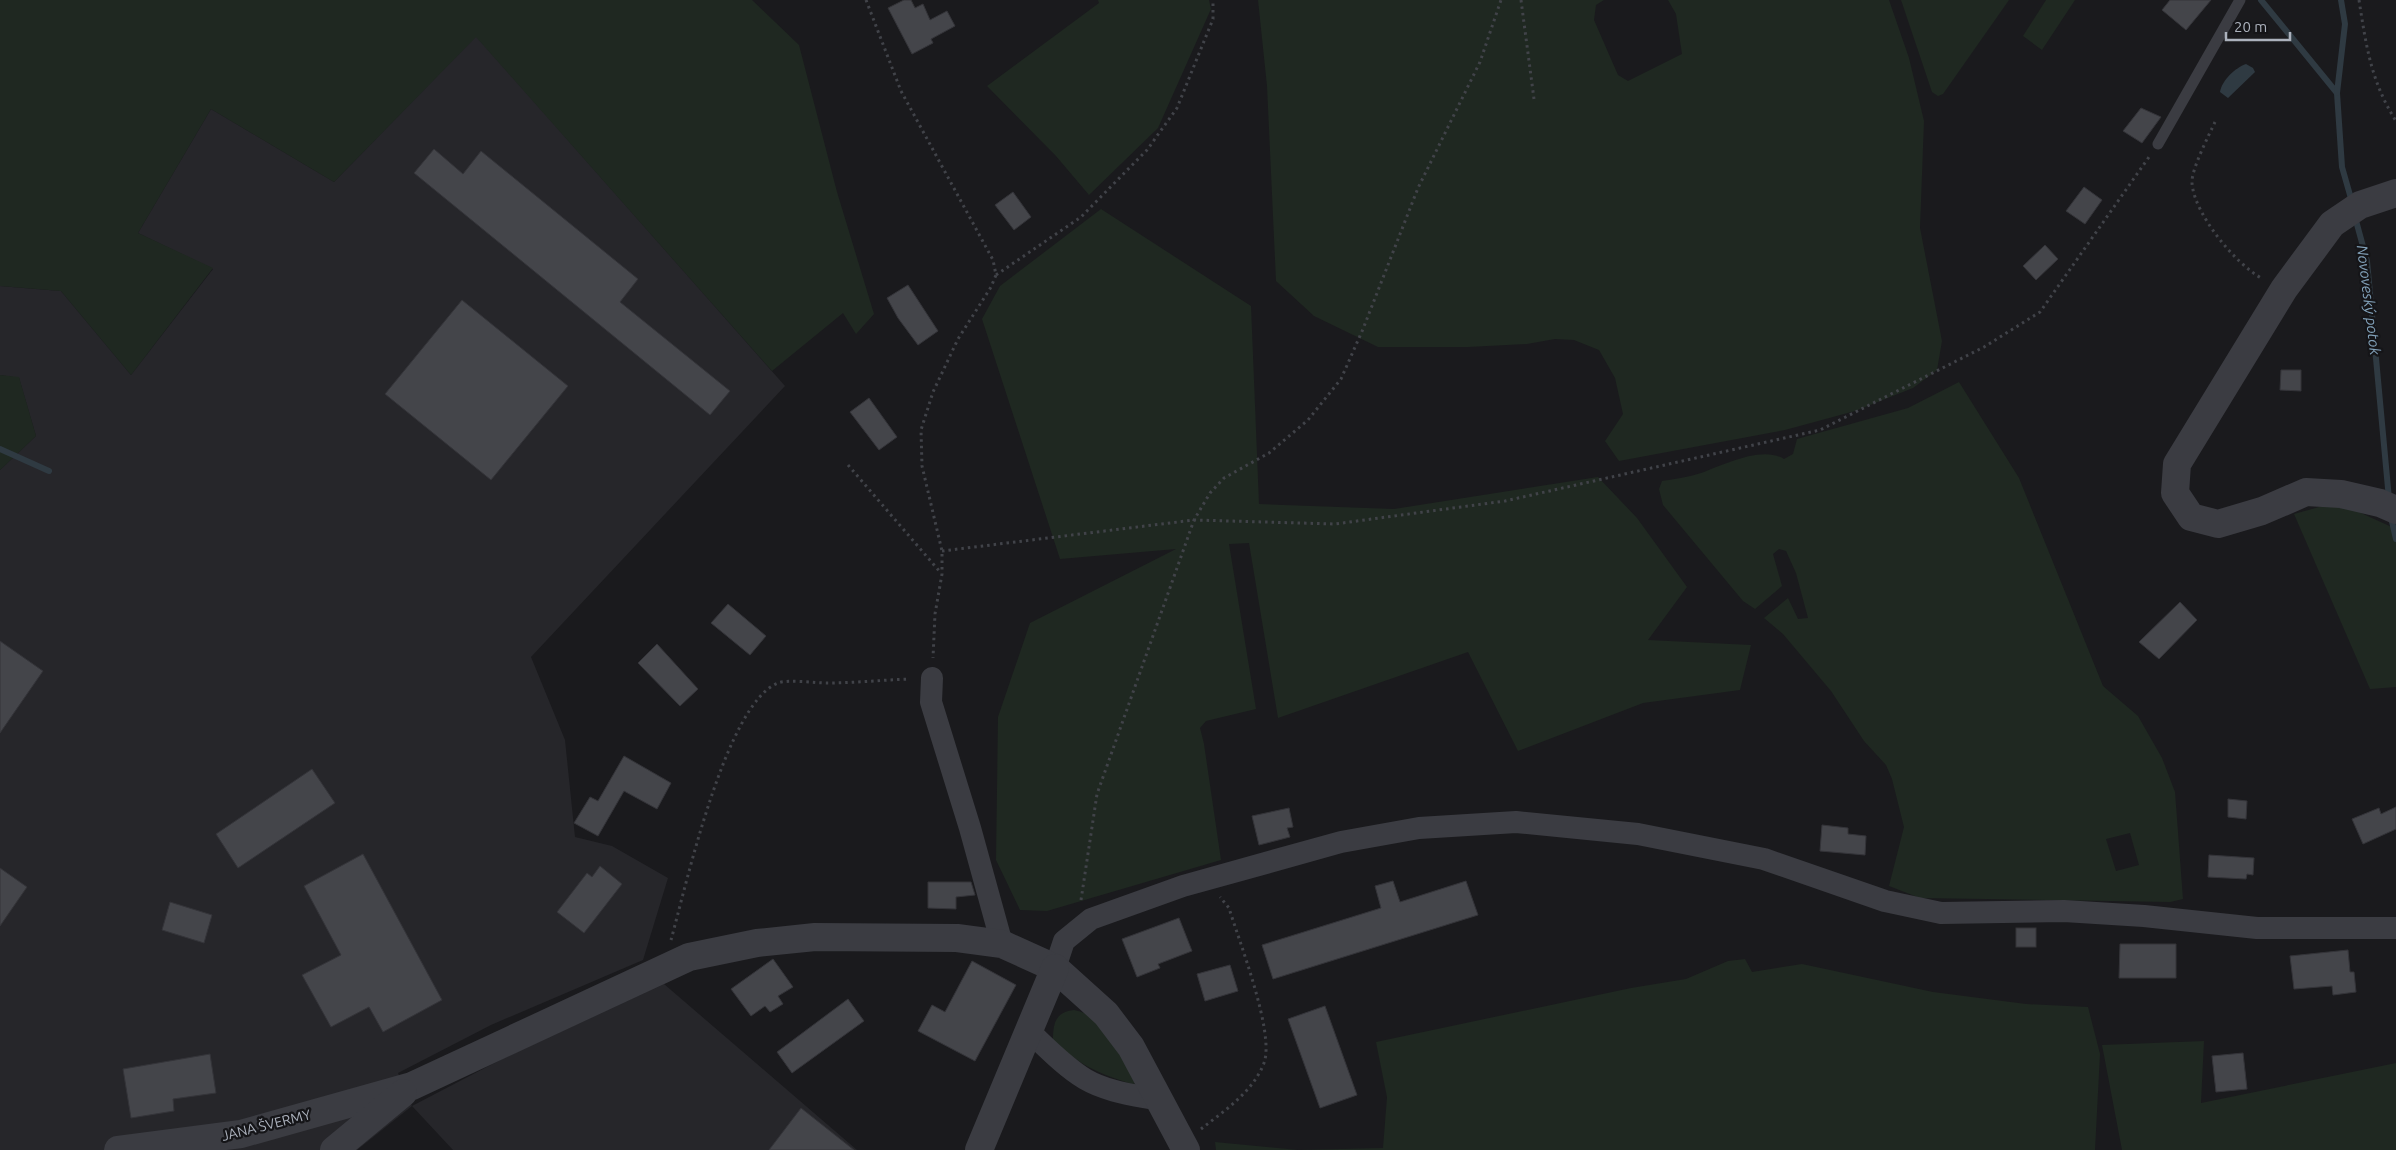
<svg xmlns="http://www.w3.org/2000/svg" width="2396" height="1150" viewBox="0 0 2396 1150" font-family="Ubuntu,sans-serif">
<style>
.built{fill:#26262a}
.green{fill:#1f2821;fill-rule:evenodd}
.water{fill:#2f3a42}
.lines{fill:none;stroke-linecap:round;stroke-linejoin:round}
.stream{stroke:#2f3a42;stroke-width:6}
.building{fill:#44454a;stroke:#343439}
.path{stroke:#414349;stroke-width:3;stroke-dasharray:2.5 4;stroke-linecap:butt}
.service{stroke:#3b3c42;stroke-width:11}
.minor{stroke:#3b3c42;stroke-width:22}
.tertiary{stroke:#3b3c42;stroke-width:28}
.labels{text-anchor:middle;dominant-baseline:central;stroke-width:4.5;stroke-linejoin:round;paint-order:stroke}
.street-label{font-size:14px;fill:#acb2bd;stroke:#151518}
.water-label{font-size:15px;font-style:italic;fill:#82a1b9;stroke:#151518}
</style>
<rect width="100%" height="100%" fill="#1a1a1d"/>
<!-- built -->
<path class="built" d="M 476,36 L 785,386 L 531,657 L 565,740 L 575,837 L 612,846 L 668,878 L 643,960 L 491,1025 L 398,1073 L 412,1106 L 502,1059 L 664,984 L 857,1150 L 453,1150 L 412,1106 L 357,1150 L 0,1150 L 0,470 L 36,436 L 19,378 L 0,375 L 0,286 L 61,291 L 131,375 L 213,269 L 138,233 L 211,109 L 334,182 Z"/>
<!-- green -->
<g class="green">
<path d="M 0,0 L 752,0 L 799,45 L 837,192 L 874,314 L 856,334 L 843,313 L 772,371 L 476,37 L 334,182 L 211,109 L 138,233 L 213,268 L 131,375 L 61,291 L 0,286 Z"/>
<path d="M 1098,0 L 1209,0 L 1211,9 L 1158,128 L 1089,195 L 1056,156 L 987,86 L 1099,3 Z"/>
<path d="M 1258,0 L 1604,0 L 1596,5 L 1594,20 L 1618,75 L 1628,81 L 1682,54 L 1676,14 L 1668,0 L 1889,0 L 1909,58 L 1924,121 L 1920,228 L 1942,341 L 1937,370 L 1913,388 L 1855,411 L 1785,430 L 1619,461 L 1605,441 L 1623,414 L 1615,378 L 1599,350 L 1574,340 L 1555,339 L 1527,344 L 1468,347 L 1378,347 L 1314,316 L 1276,281 L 1267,86 Z"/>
<path d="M 1901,0 L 2009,0 L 1943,94 L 1938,96 L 1932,92 Z"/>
<path d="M 2046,0 L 2075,0 L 2042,50 L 2023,36 Z"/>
<path d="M 1101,209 L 1251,306 L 1259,504 L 1394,509 L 1598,477 L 1637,518 L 1687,587 L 1648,640 L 1751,645 L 1740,690 L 1643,703 L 1518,751 L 1468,652 L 1278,718 L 1249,543 L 1229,544 L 1256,709 L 1206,721 L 1200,728 L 1204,744 L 1221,860 L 1047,911 L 1020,910 L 996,860 L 998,717 L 1030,623 L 1176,549 L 1060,559 L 982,319 L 1000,286 Z"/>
<path d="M 0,375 L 19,377 L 36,436 L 0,470 Z"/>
<path d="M 1959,382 L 2019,478 L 2103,686 L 2138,716 L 2162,758 L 2175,792 L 2183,899 L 2170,902 L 1920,898 L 1889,886 L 1904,827 L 1892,779 L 1886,765 L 1864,741 L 1831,691 L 1783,634 L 1764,618 L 1788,598 L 1798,619 L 1808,618 L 1796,573 L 1786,551 L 1779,549 L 1773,554 L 1782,586 L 1755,609 L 1743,601 L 1663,505 L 1659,489 L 1662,481 C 1675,479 1689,477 1701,473 C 1723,465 1762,445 1784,459 L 1793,454 L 1797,439 L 1908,408 ZM 2130,833 L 2139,865 L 2116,871 L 2106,839 Z"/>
<path d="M 2337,502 L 2396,529 L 2396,687 L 2370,689 L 2294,514 Z"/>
<path d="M 1745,959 L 1752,972 L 1802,964 L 1933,992 L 2026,1004 L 2088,1007 L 2100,1054 L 2095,1150 L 1216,1150 L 1215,1142 L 1298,1150 L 1383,1148 L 1387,1097 L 1376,1042 L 1631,988 L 1686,979 L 1728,961 Z"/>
<path d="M 1074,1010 C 1107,1015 1121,1057 1137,1083 L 1132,1084 C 1097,1073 1079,1065 1053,1040 C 1053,1024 1055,1012 1074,1010 Z"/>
<path d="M 2204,1041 L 2201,1103 L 2396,1063 L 2396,1150 L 2122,1150 L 2102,1045 Z"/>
</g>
<!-- water -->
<path class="water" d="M 2246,64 L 2253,68 L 2255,72 L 2228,98 L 2220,92 C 2222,80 2235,68 2246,64 Z"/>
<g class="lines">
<!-- stream -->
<g class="stream">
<path d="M 2261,0 L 2337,93 L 2342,167 L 2352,202"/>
<path d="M 2337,93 L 2345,24 L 2341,0"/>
<path d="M 2355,217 L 2367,261 L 2389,499"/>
<path d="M 0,449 L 49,471"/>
<path d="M 2391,517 L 2396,539"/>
</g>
</g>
<!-- building -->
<g class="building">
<path d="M 904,0 L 911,0 L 915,8 L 923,4 L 930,20 L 947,11 L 955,26 L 931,39 L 933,43 L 912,54 L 888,8 Z"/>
<path d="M 2170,0 L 2211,0 L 2186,30 L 2162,10 Z"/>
<path d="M 2141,108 L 2161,117 L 2142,143 L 2123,131 Z"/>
<path d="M 434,149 L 463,174 L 481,151 L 638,279 L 620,302 L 730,391 L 710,415 L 414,173 Z"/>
<path d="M 2084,187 L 2102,200 L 2085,224 L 2066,211 Z"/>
<path d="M 1013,192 L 1031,217 L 1014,230 L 995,205 Z"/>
<path d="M 2045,245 L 2058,259 L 2036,280 L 2023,266 Z"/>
<path d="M 908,285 L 938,331 L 918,345 L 898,318 L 887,298 Z"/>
<path d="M 462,300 L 568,386 L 491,480 L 385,394 Z"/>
<path d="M 2281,370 L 2301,370 L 2301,391 L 2280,390 Z"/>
<path d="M 869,398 L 897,437 L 879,450 L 850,412 Z"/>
<path d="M 2180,602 L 2197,620 L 2159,659 L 2139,642 Z"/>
<path d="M 728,604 L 766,636 L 750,655 L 711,623 Z"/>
<path d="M 0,641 L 43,671 L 0,733 Z"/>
<path d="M 657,644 L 698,689 L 680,706 L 638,663 Z"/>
<path d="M 624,756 L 671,783 L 657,809 L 624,791 L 598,836 L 574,823 L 590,797 L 598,801 Z"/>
<path d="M 312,769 L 335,803 L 238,868 L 216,834 Z"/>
<path d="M 2228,799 L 2247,801 L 2246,819 L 2228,817 Z"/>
<path d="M 2396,807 L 2396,829 L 2363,844 L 2352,819 L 2379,808 L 2381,814 Z"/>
<path d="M 1289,808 L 1293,827 L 1287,828 L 1290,837 L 1259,845 L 1252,816 Z"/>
<path d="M 1822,825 L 1848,828 L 1848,834 L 1866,836 L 1865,855 L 1820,851 Z"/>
<path d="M 363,854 L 442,1000 L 383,1032 L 369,1007 L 331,1027 L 302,975 L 341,955 L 304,886 Z"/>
<path d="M 2209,855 L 2254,858 L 2253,875 L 2247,874 L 2246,879 L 2208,877 Z"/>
<path d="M 600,866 L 622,884 L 584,933 L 557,912 L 587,873 L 592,877 Z"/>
<path d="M 0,868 L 27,887 L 0,926 Z"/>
<path d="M 1393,881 L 1400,902 L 1466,881 L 1478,915 L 1273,979 L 1262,945 L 1381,908 L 1375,886 Z"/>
<path d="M 928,882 L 971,882 L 975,895 L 956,897 L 956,909 L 928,908 Z"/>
<path d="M 170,902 L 212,915 L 204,943 L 162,930 Z"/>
<path d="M 1179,918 L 1192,951 L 1158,964 L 1160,968 L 1137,977 L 1122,939 Z"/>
<rect x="2016" y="928" width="20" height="19"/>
<path d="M 2120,944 L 2176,944 L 2176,978 L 2119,978 Z"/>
<path d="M 2348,950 L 2350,972 L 2354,972 L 2356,992 L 2333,995 L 2332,986 L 2294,989 L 2290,956 Z"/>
<path d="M 773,959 L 793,987 L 778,996 L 783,1004 L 770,1012 L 765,1006 L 751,1016 L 731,989 Z"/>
<path d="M 972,961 L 1016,985 L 975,1061 L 918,1031 L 932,1005 L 945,1012 Z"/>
<path d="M 1230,965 L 1238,991 L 1205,1001 L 1197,974 Z"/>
<path d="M 848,999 L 864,1021 L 792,1073 L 777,1052 Z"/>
<path d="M 1325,1006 L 1357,1095 L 1320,1108 L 1288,1019 Z"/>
<path d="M 2243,1053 L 2247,1089 L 2216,1092 L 2212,1056 Z"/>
<path d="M 210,1054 L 216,1093 L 173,1099 L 174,1111 L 131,1118 L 123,1069 Z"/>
<path d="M 801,1108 L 854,1150 L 769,1150 Z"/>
</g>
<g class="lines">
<!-- path -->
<g class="path">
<path d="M 866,0 L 901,91 L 993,260 L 996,275 L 991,287 L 958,339 L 933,392 L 921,430 L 922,466 L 942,551 L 942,574 L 935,614 L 933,658"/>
<path d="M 1521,0 L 1534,99"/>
<path d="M 2359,0 C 2366,45 2371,82 2396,121"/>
<path d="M 2215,122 C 2209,135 2191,170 2192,183 C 2194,214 2236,265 2263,279"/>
<path d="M 996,275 L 1081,217 L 1147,150 L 1177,108 L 1213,19 L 1213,0"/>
<path d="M 848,465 L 941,573"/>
<path d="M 942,551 L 1194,520 L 1335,524 L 1505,501 L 1820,430 L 1984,347 L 2040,312 L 2149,157"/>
<path d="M 1081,900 L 1097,794 L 1194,520 L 1210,493 L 1224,478 L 1269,453 L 1308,420 L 1341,379 L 1363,329 L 1418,188 L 1480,62 L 1501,0"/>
<path d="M 671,940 C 686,886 726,703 778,683 C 788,679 815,683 827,683 C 855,683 882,680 910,679"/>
<path d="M 1201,1129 C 1224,1111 1253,1092 1264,1063 C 1275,1033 1239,941 1229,908 L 1220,897"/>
</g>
<!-- service -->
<path class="service" d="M 2158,144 L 2240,0"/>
<!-- minor -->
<g class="minor">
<path d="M 932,678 L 931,702 L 970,828 L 1002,944"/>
<path d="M 1055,968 L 1064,941 L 1091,919 L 1183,886 L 1341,842 L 1419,828 L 1516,822 L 1638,834 L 1764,859 L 1885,901 L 1941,913 L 2064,911 L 2144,916 L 2257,928 L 2396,928"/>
<path d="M 1029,1031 C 1047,1048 1064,1066 1085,1079 C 1107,1092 1135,1095 1159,1100"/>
</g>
<!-- tertiary -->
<g class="tertiary">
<path d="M 2396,193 L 2360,205 L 2332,224 L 2284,289 L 2177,464 L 2175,493 L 2191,517 L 2218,524 L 2262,511 L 2306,492 L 2341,494 L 2380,503 L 2396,510"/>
<path d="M 118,1150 L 241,1134 L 412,1086 L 689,957 L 757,943 L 815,937 L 957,938 L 1002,944 L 1055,968 L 1106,1014 L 1131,1047 L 1186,1150"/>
<path d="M 334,1150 L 403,1093"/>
<path d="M 979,1150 L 1055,968"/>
</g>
</g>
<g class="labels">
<!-- street labels -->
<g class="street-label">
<text transform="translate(266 1125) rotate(-14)">JANA ŠVERMY</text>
</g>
<!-- water labels -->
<g class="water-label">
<text transform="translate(2369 300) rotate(83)">Novoveský potok</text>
</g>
</g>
<!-- scale -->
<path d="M2226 32v8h64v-8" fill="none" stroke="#acb2bd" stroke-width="2.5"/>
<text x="2234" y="32" font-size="15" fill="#acb2bd" stroke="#151518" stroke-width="4" paint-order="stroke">20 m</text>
</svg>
